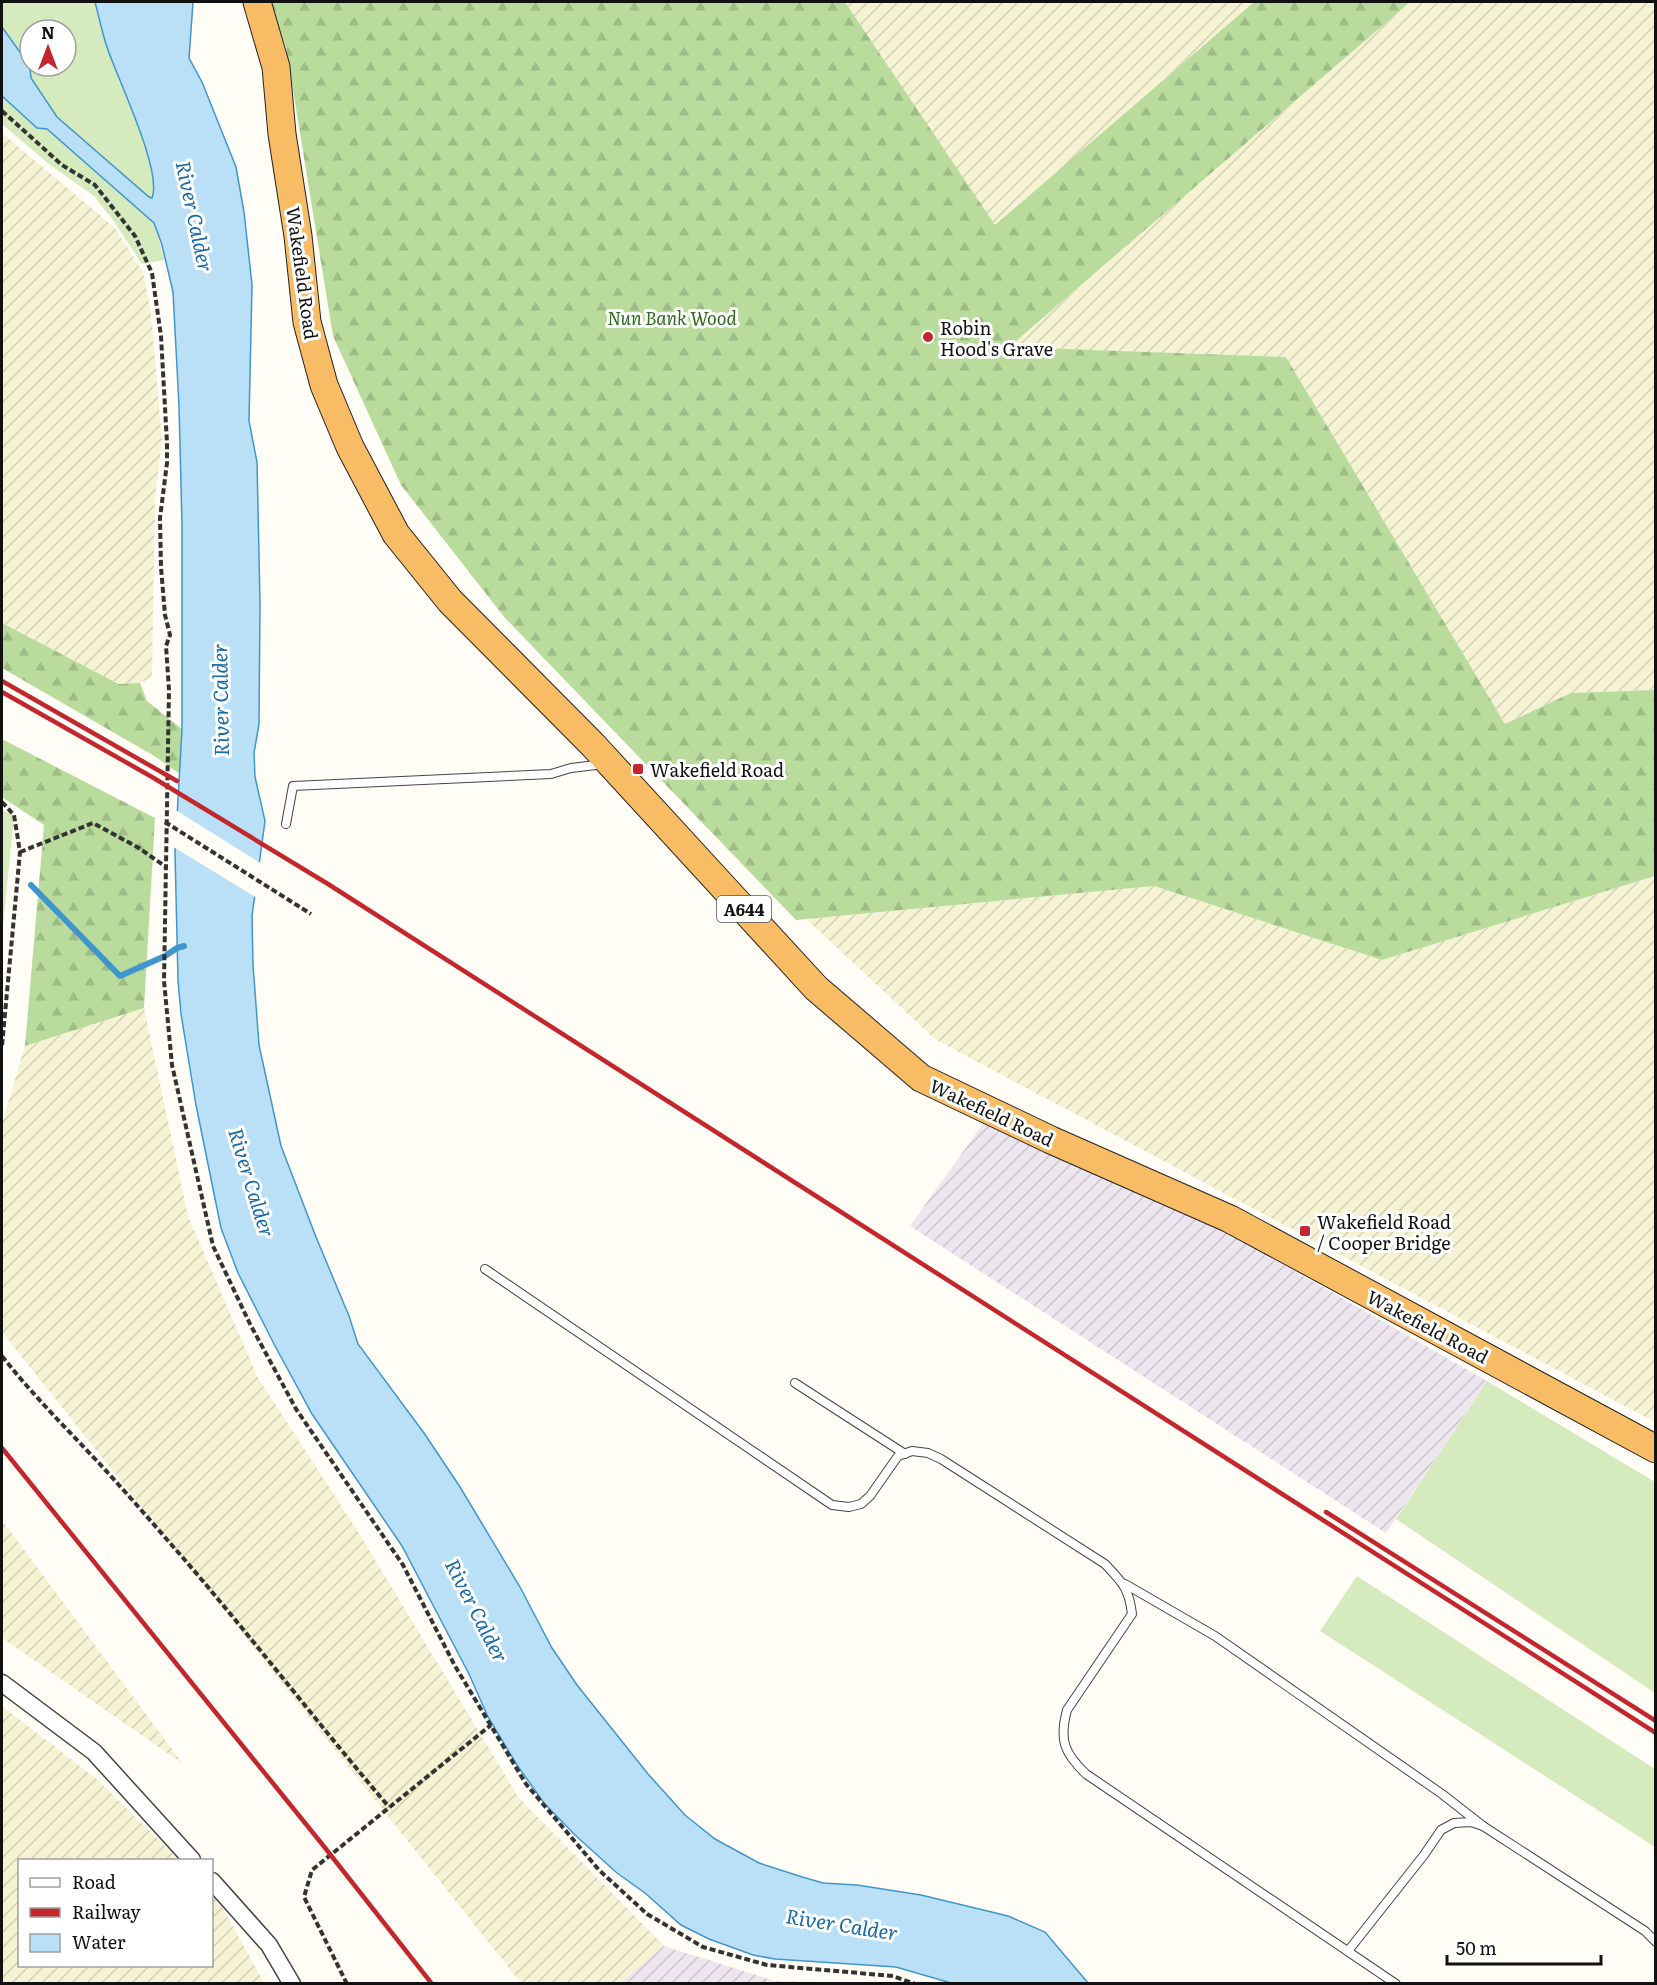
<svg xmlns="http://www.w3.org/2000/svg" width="1657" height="1985" viewBox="0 0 1657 1985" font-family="Literata,serif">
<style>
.industrial{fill:url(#industrial-furrows)}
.farmland{fill:url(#farmland-furrows)}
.grass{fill:#d5ebbd;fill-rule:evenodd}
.forest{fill:url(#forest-firs)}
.water{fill:#b9e0f7;stroke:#3f96cf;stroke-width:1.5}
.pier{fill:#fffdf5}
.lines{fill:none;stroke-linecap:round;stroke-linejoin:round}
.stream{stroke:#3f96cf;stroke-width:6}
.service-casing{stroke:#444;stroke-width:10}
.minor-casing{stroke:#444;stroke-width:19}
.trunk-casing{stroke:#222;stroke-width:29}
.path{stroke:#333;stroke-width:4;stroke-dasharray:6 3;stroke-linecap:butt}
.service{stroke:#fff;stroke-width:8}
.minor{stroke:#fff;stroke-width:16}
.trunk{stroke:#f7bc64;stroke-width:27}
.rail{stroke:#c4262e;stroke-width:4.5}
.path-bridge{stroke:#333;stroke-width:4;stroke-dasharray:6 3;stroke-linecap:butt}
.poi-dot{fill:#c4262e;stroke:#fff;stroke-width:2}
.labels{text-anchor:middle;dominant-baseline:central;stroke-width:6;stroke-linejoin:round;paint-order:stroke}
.shield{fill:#fff;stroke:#585858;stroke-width:1.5}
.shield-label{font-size:16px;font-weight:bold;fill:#111}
.street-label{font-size:18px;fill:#111;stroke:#fff}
.park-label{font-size:18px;font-style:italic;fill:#2f6b1f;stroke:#fff}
.poi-label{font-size:18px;fill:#111;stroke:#fff;text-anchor:start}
.water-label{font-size:20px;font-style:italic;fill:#1768a6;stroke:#fff}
</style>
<defs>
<pattern id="industrial-furrows" width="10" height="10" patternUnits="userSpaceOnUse" patternTransform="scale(1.5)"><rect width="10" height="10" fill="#eee6ef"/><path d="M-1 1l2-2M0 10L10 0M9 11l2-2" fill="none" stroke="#cbc4cc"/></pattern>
<pattern id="farmland-furrows" width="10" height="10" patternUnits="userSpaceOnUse" patternTransform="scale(1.5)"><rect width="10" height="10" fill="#f6f3d4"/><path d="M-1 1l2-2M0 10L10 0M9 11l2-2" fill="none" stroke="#d2cfb5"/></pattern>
<pattern id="forest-firs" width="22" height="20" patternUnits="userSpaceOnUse" patternTransform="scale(1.5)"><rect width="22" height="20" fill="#b9dc9c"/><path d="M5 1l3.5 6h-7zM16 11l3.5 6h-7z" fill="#9ebc85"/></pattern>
</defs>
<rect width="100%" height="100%" fill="#fffdf5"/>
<!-- industrial -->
<g class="industrial">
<path d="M 985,1121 L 1228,1233 L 1487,1381 L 1386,1533 L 910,1226 Z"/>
<path d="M 664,1946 L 775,1981 L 882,1983 L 620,1983 Z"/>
</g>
<!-- farmland -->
<g class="farmland">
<path d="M 845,2 L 1254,2 L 995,226 Z"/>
<path d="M 1410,2 L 1655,2 L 1655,690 L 1571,693 L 1505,724 L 1286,357 L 1008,348 Z"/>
<path d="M 2,133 L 115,228 L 143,272 L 151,313 L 162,442 L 155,497 L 152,677 L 140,683 L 120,684 L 2,623 Z"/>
<path d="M 1655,876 L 1655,1422 L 936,1040 L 806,919 L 1154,886 L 1382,960 Z"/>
<path d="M 144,1008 L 188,1216 L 258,1378 L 357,1530 L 519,1798 L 664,1946 L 620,1983 L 521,1983 L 2,1332 L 2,1124 L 25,1046 Z"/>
<path d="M 2,1520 L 183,1764 L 2,1638 Z"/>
<path d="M 2,1706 L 98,1780 L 179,1860 L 20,1860 L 20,1966 L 212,1966 L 212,1892 L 217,1898 L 264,1983 L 2,1983 Z"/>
</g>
<!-- grass -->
<g class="grass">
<path d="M 2,2 L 95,2 C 99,17 102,32 107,47 C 117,78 162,171 153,198 L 149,197 L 57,117 L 31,78 L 29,60 L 22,55 L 2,27 ZM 30,30 L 66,30 L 66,66 L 30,66 Z"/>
<path d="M 2,96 L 37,128 L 47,129 L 154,223 L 165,260 L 142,264 L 113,220 L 94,196 L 49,164 L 2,124 Z"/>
<path d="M 2,810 L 14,815 L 2,937 Z"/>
<path d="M 1487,1381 L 1655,1482 L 1655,1693 L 1396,1519 Z"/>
<path d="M 1357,1576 L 1655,1769 L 1655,1847 L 1320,1631 Z"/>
</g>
<!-- forest -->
<g class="forest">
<path d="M 269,2 L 845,2 L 995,225 L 1254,2 L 1410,2 L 1009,347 L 1286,357 L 1505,724 L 1571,693 L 1655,690 L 1655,876 L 1382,960 L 1154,886 L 796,920 L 505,618 L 401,485 L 333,336 L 286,47 Z"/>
<path d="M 2,623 L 119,684 L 140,683 L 147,701 L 182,729 L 180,774 L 156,757 L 2,668 Z"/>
<path d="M 2,739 L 155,818 L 144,1008 L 25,1046 L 44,825 L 2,797 Z"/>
</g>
<!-- water -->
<path class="water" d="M 95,2 L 193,2 L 189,58 L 202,82 L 236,167 L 244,212 L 252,285 L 249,421 L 257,462 L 260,603 L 259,724 L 254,753 L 255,777 L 265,821 L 252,916 L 253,965 L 259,1045 L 281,1146 L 316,1237 L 349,1316 L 358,1344 L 424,1433 L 460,1487 L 520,1587 L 552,1648 L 577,1685 L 648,1774 L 685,1815 L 715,1839 L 759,1863 L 799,1876 L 823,1883 L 857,1885 L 921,1895 L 1008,1916 L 1045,1932 L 1088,1983 L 951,1983 L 896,1967 L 775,1959 L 753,1955 L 709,1939 L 681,1925 L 645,1893 L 617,1873 L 575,1835 L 544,1803 L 517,1765 L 488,1717 L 469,1674 L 402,1546 L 312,1414 L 274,1344 L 238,1273 L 221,1228 L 196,1105 L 181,1014 L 178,980 L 175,852 L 182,729 L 182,525 L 179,406 L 173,292 L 162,245 L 154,223 L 47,129 L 37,128 L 2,96 L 2,27 L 22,55 L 29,60 L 31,78 L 57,117 L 149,197 L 152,198 C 163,171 117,78 107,47 C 102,32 99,17 95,2 Z"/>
<!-- pier -->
<path class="pier" d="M 174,809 L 262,864 L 257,898 L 172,846 Z"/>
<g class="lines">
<!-- stream -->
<path class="stream" d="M 31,885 L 120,976 L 165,956 L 177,948 L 184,946"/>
<defs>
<g id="service">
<path d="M 286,824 L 293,786 L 551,774 L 571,768 L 604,764"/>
<path d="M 485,1269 L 832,1505 L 849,1507 L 861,1504 L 870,1496 L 898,1456 L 912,1451 L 928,1453 L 941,1459 L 1105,1564 C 1122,1582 1129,1588 1132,1614 L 1067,1710 C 1059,1740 1064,1753 1086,1774 L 1396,1984"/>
<path d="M 795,1383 L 905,1454"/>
<path d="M 1125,1584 L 1215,1636 L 1442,1794 L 1483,1826"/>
<path d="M 1348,1951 L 1424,1855 L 1441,1830 L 1454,1823 L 1471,1822 L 1483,1826 L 1645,1931 L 1656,1942"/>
</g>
<g id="minor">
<path d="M 2,1683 L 94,1752 L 192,1860"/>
<path d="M 212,1881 L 269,1945 L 292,1984"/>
</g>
<path id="trunk" d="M 257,2 L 276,67 L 282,134 L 298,236 L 307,322 L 324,385 L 350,447 L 396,534 L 450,601 L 593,745 L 816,988 L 921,1078 L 1051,1140 L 1230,1219 L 1656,1449"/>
</defs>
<!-- service casing -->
<use href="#service" class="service-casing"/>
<!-- minor casing -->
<use href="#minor" class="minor-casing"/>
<!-- trunk casing -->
<use href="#trunk" class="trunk-casing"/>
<!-- path -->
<g class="path">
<path d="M 2,111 L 62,165 L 95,185 L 135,236 L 152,273 L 161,336 L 167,443 L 167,463 L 160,518 L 161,567 L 165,615 L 170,635 L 166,646 L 169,690 L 164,981 L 172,1065 L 213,1246 L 250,1324 L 296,1409 L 403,1565 L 455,1666 L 526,1784 L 599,1870 L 647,1914 L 703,1947 L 767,1965 L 893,1976 L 915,1984"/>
<path d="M 2,802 L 14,815 L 20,852 L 2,1046"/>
<path d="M 20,852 L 93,823 L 139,848 L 166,867"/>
<path d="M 2,1356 C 31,1393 64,1426 96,1460 C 126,1492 155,1526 184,1559 C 254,1640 319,1725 389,1807"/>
<path d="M 347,1984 L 304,1897 L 312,1870 L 491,1725"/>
</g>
<!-- service -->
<use href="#service" class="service"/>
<!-- minor -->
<use href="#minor" class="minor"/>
<!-- trunk -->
<use href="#trunk" class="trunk"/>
<!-- rail -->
<g class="rail">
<path d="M 2,681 L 177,781"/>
<path d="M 2,692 L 152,777 L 328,884 L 1656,1733"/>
<path d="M 2,1448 L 322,1844 L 432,1984"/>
<path d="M 1326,1512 L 1656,1721"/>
</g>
<!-- path-bridge -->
<path class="path-bridge" d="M 165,822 L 311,914"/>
</g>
<!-- markers -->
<g class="poi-dot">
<circle cx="928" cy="337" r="6"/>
<rect x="632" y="763" width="12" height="12" rx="3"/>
<rect x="1299" y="1225" width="12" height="12" rx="3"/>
</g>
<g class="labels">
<!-- shield labels -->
<rect class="shield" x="717" y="896" width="54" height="26" rx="4.5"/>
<g class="shield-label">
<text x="744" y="909">A644</text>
</g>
<!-- street labels -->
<g class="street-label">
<text transform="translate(303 273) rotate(82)">Wakefield Road</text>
<text transform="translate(992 1112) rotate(25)">Wakefield Road</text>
<text transform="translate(1428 1326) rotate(28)">Wakefield Road</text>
</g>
<!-- park labels -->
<g class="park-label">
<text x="672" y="317">Nun Bank Wood</text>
</g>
<!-- poi labels -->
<g class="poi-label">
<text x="940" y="327">Robin<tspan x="940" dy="21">Hood's Grave</tspan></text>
<text x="650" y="769">Wakefield Road</text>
<text x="1317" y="1221">Wakefield Road<tspan x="1317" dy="21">/ Cooper Bridge</tspan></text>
</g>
<!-- water labels -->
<g class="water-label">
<text transform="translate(196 216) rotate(78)">River Calder</text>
<text transform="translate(219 700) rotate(-91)">River Calder</text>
<text transform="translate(253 1182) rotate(73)">River Calder</text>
<text transform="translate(478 1610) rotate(63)">River Calder</text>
<text transform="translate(842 1923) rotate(9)">River Calder</text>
</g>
</g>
<!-- border -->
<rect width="1657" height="1985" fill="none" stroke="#111111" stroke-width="6"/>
<!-- legend -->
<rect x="18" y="1859" width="195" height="108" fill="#ffffff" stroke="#a0a0a0" stroke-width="1.5"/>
<rect x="30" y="1878" width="30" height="9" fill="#ffffff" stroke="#a0a0a0" stroke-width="1.5"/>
<text x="72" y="1889" font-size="18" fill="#111111">Road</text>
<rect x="30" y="1908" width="30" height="9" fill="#c4262e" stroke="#a0a0a0" stroke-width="1.5"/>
<text x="72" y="1919" font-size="18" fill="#111111">Railway</text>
<rect x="30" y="1934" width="30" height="18" fill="#b9e0f7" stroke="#a0a0a0" stroke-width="1.5"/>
<text x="72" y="1949" font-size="18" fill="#111111">Water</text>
<!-- north arrow -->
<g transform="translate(48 48)"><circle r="28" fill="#ffffff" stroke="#a0a0a0" stroke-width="1.5"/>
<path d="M0-4.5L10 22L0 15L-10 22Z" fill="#c4262e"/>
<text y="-9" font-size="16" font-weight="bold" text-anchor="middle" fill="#111111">N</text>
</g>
<!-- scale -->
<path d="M1447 1955v9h154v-9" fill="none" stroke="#111111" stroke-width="3"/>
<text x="1456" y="1955" font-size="18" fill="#111111" stroke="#ffffff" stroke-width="4.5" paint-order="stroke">50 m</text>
</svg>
